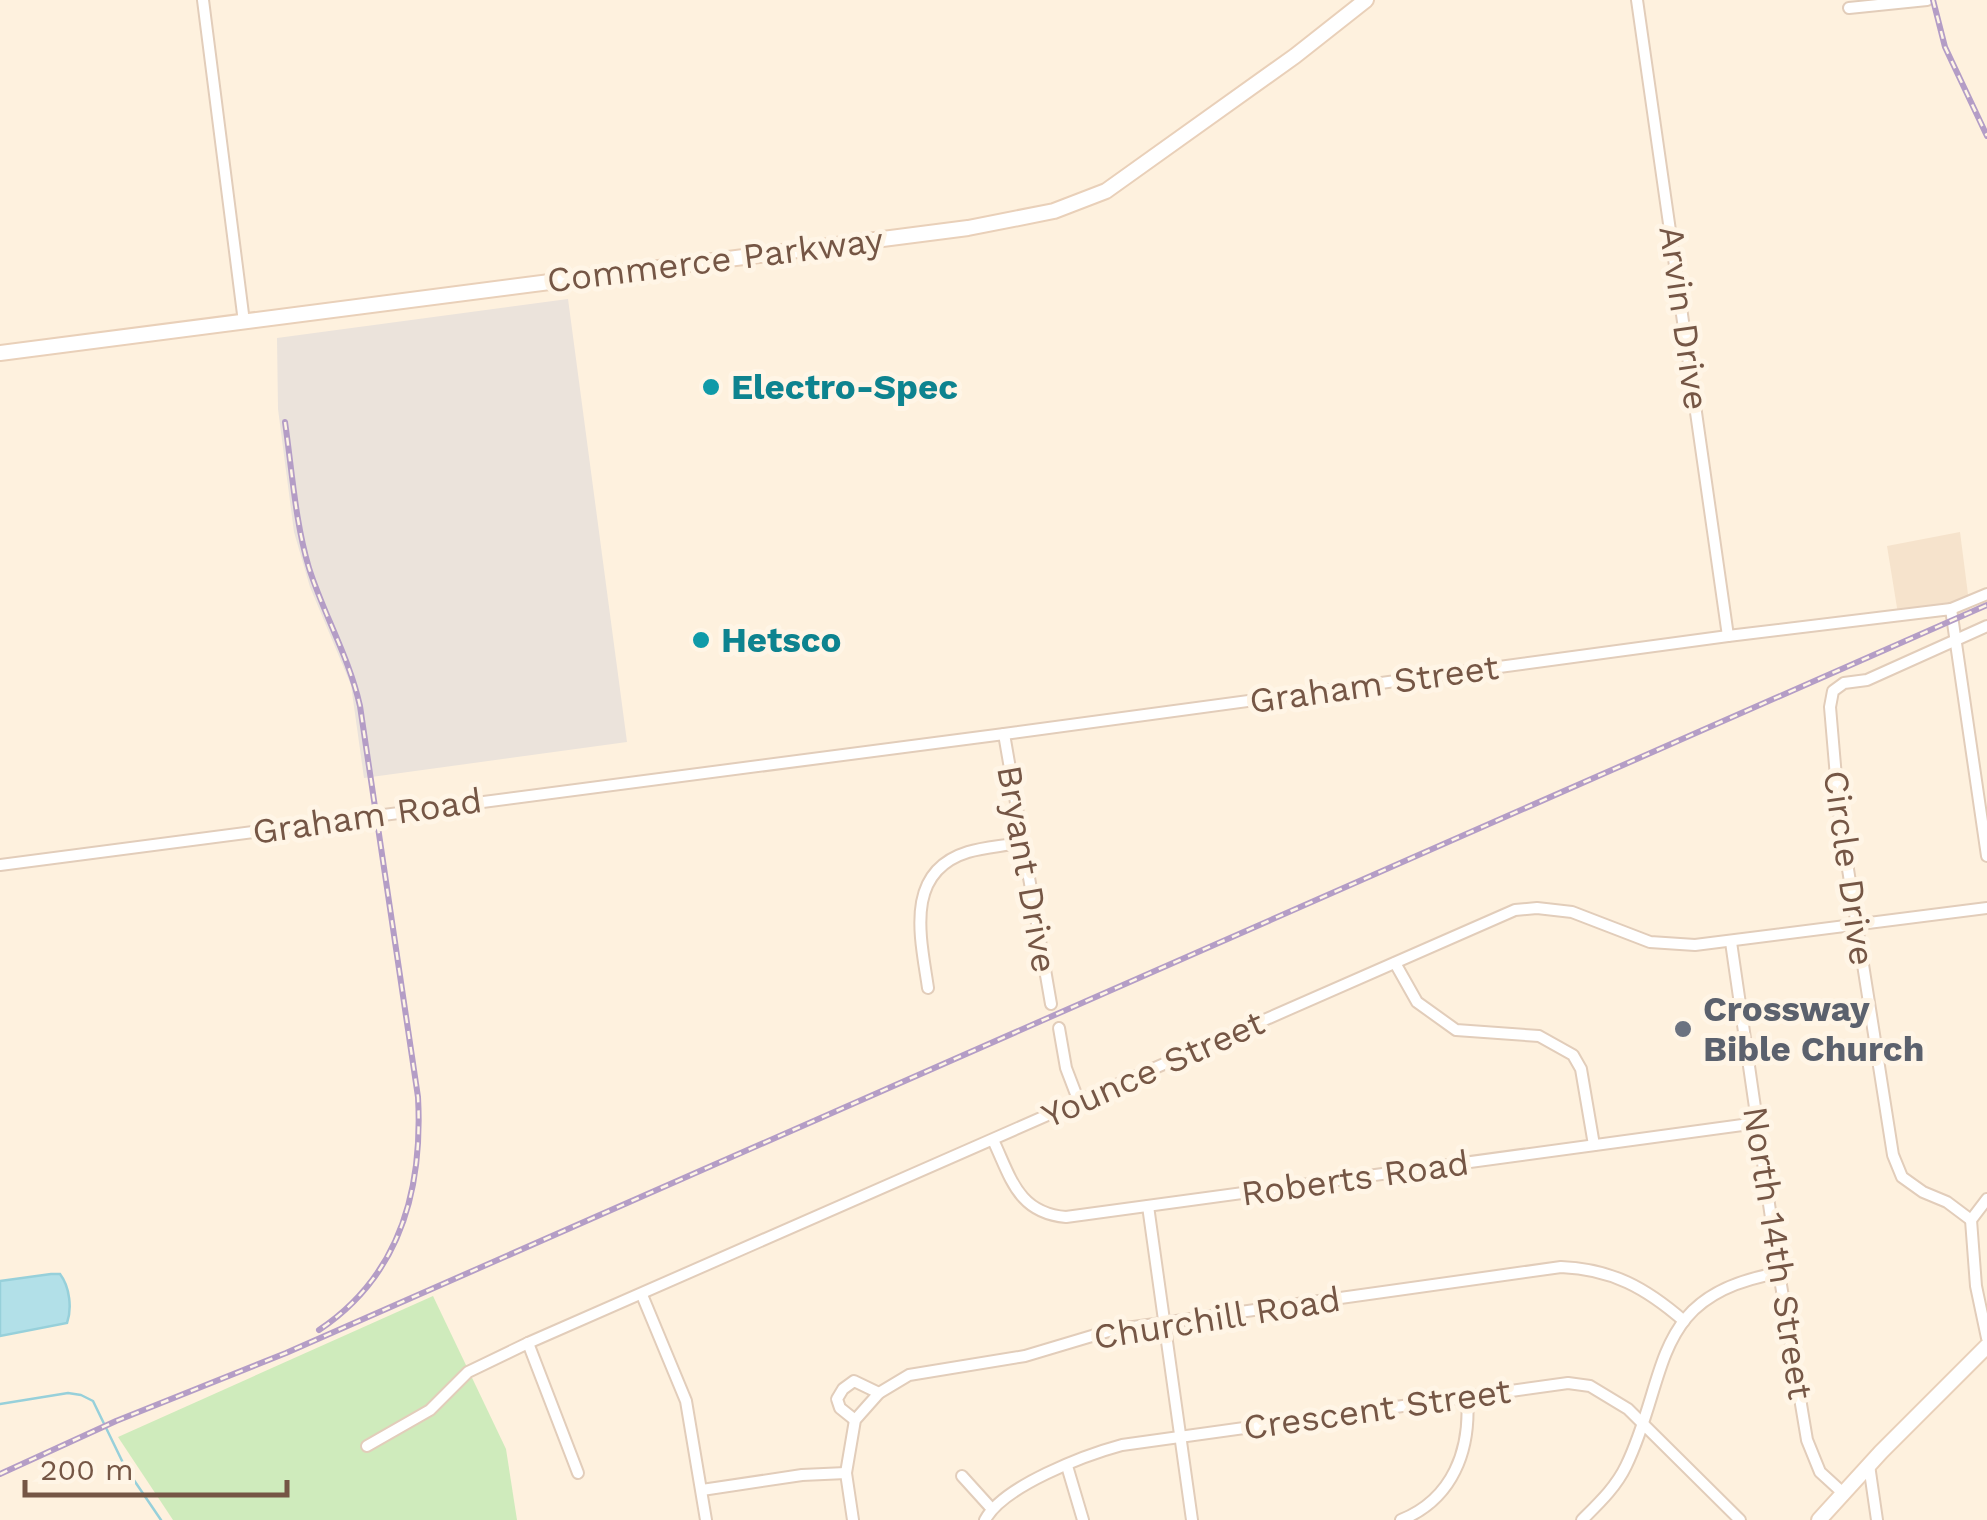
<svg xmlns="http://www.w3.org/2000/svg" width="1987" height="1520" viewBox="0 0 1987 1520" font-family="'Work Sans',sans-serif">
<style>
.residential{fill:#f6e3cc}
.industrial{fill:#ebe3db}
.green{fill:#cfebbc}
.water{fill:#b2e0e8;stroke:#97d0da;stroke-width:2.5}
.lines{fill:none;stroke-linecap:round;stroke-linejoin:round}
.stream{stroke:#97d0da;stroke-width:2.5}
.street-casing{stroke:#e2cdba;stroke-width:14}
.secondary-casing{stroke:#e9d0b9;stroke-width:18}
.street{stroke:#fff;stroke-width:10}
.secondary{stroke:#fff;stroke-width:14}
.rail-casing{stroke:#b49dc6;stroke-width:6}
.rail{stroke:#fff5e6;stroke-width:2.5;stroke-dasharray:8;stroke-linecap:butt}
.culture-dot{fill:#0f9aa8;stroke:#fff5e6;stroke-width:4}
.worship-dot{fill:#6b7280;stroke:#fff5e6;stroke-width:4}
.labels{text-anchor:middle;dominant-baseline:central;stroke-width:10;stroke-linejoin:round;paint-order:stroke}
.street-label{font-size:35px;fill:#755645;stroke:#fff5e6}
.culture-label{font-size:35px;font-weight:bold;fill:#0d838f;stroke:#fff5e6;text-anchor:start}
.worship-label{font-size:35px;font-weight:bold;fill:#5b616d;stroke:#fff5e6;text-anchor:start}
</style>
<rect width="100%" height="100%" fill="#fef1de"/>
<!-- residential -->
<path class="residential" d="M 1960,532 L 1970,610 L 1987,600 L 1987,603 L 1959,617 L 1939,608 L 1898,614 L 1887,546 Z"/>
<!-- industrial -->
<path class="industrial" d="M 568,299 L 627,742 L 364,778 L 351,685 L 310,587 L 294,532 L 278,409 L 277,338 Z"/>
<!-- green -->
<path class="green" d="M 433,1296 L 506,1449 L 517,1520 L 173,1520 L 118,1437 Z"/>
<!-- water -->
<path class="water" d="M 51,1274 L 60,1274 C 70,1287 72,1309 67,1323 L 0,1336 L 0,1281 Z"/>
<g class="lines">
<!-- stream -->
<path class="stream" d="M 0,1404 L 68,1393 L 81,1395 L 93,1401 L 125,1467 L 161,1520"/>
<defs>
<g id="street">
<path d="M 203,0 L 244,322"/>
<path d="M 1637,0 L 1728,636"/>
<path d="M 1849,8 L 1927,0"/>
<path d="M 1951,609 L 1987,594"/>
<path d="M 1004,734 L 1051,1004"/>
<path d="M 0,865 L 1004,734 L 1728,636 L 1951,609 L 1987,856"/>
<path d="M 1731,942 L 1779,1273 L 1807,1440 L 1820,1472 L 1843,1493"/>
<path d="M 1395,963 L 1417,1002 L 1456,1030 L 1539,1036 L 1573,1055 L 1581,1069 L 1594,1145"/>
<path d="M 928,988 C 921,939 903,872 968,852 C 985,847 1005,846 1023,842"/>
<path d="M 1059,1028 L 1066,1068 L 1079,1102"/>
<path d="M 993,1140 C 1011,1178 1018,1213 1066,1217 L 1757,1123"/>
<path d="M 1148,1206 L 1192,1520"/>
<path d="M 1971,1220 L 1947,1202 L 1923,1192 L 1902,1177 L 1893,1155 L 1839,812 L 1830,707 L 1833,691 L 1844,683 L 1867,680 L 1987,626"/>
<path d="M 1971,1220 L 1976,1286 L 1987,1338"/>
<path d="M 1971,1220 L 1987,1199"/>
<path d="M 642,1295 L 686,1401 L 706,1520"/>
<path d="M 528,1343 L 578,1473"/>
<path d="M 855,1420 L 840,1408 L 837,1399 L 843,1389 L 854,1381 L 879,1393"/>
<path d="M 367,1446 L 430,1410 L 468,1372 L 528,1343 L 1515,910 L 1537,908 L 1572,912 L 1650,942 L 1695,945 L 1987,908"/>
<path d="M 1869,1465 L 1877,1520"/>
<path d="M 1067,1466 L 1083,1520"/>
<path d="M 962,1476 L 991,1508"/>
<path d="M 702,1490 L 802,1475 L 846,1473"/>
<path d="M 853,1520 L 846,1473 L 855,1420 L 879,1393 L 909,1375 L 1025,1356 L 1112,1330 L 1561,1267 C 1612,1269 1646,1288 1684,1321"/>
<path d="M 985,1520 C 1003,1486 1085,1455 1122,1445 L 1568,1383 L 1590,1386 L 1628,1409 L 1740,1520"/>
<path d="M 1401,1520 C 1453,1499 1471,1450 1467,1397"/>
<path d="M 1582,1520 C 1599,1503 1616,1487 1626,1466 C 1670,1375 1649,1294 1779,1273"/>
</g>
<g id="secondary">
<path d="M 0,353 L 968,228 L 1054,211 L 1106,191 L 1295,56 L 1366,0"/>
<path d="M 1819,1520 L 1881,1452 L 1987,1346"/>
</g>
</defs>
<!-- street casing -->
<use href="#street" class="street-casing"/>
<!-- secondary casing -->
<use href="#secondary" class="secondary-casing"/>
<!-- street -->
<use href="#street" class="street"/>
<!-- secondary -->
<use href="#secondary" class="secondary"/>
<defs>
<g id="rail">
<path d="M 1933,0 L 1945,47 L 1987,136"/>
<path d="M 285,422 C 292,470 295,521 309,568 C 324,615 349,657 360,706 L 418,1097 C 423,1189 400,1276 319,1330"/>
<path d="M 0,1474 L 116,1421 L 286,1353 L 1987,605"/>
</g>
</defs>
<!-- rail casing -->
<use href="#rail" class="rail-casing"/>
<!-- rail -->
<use href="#rail" class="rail"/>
</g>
<!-- markers -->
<g class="culture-dot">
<circle cx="711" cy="387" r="10"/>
<circle cx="701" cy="640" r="10"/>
</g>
<circle class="worship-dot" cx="1683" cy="1029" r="10"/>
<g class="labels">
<!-- street labels -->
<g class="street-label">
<text transform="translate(715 260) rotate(-7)">Commerce Parkway</text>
<text transform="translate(1684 318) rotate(82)">Arvin Drive</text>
<text transform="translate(1374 684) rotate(-8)">Graham Street</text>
<text transform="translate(367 816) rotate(-8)">Graham Road</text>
<text transform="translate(1849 868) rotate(82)">Circle Drive</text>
<text transform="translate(1027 869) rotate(80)">Bryant Drive</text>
<text transform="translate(1153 1069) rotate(-24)">Younce Street</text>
<text transform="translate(1355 1178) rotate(-8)">Roberts Road</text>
<text transform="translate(1778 1253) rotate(81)">North 14th Street</text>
<text transform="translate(1217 1318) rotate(-9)">Churchill Road</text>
<text transform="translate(1377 1409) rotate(-8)">Crescent Street</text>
</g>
<!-- culture labels -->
<g class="culture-label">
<text x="731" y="387">Electro-Spec</text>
<text x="721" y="640">Hetsco</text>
</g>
<!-- worship labels -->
<g class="worship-label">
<text x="1703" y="1009">Crossway<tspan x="1703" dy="40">Bible Church</tspan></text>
</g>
</g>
<!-- scale -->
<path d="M25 1480v15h262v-15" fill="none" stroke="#755645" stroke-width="5"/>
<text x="40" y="1480" font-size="30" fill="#755645" stroke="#fff5e6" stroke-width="8" paint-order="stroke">200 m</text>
</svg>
